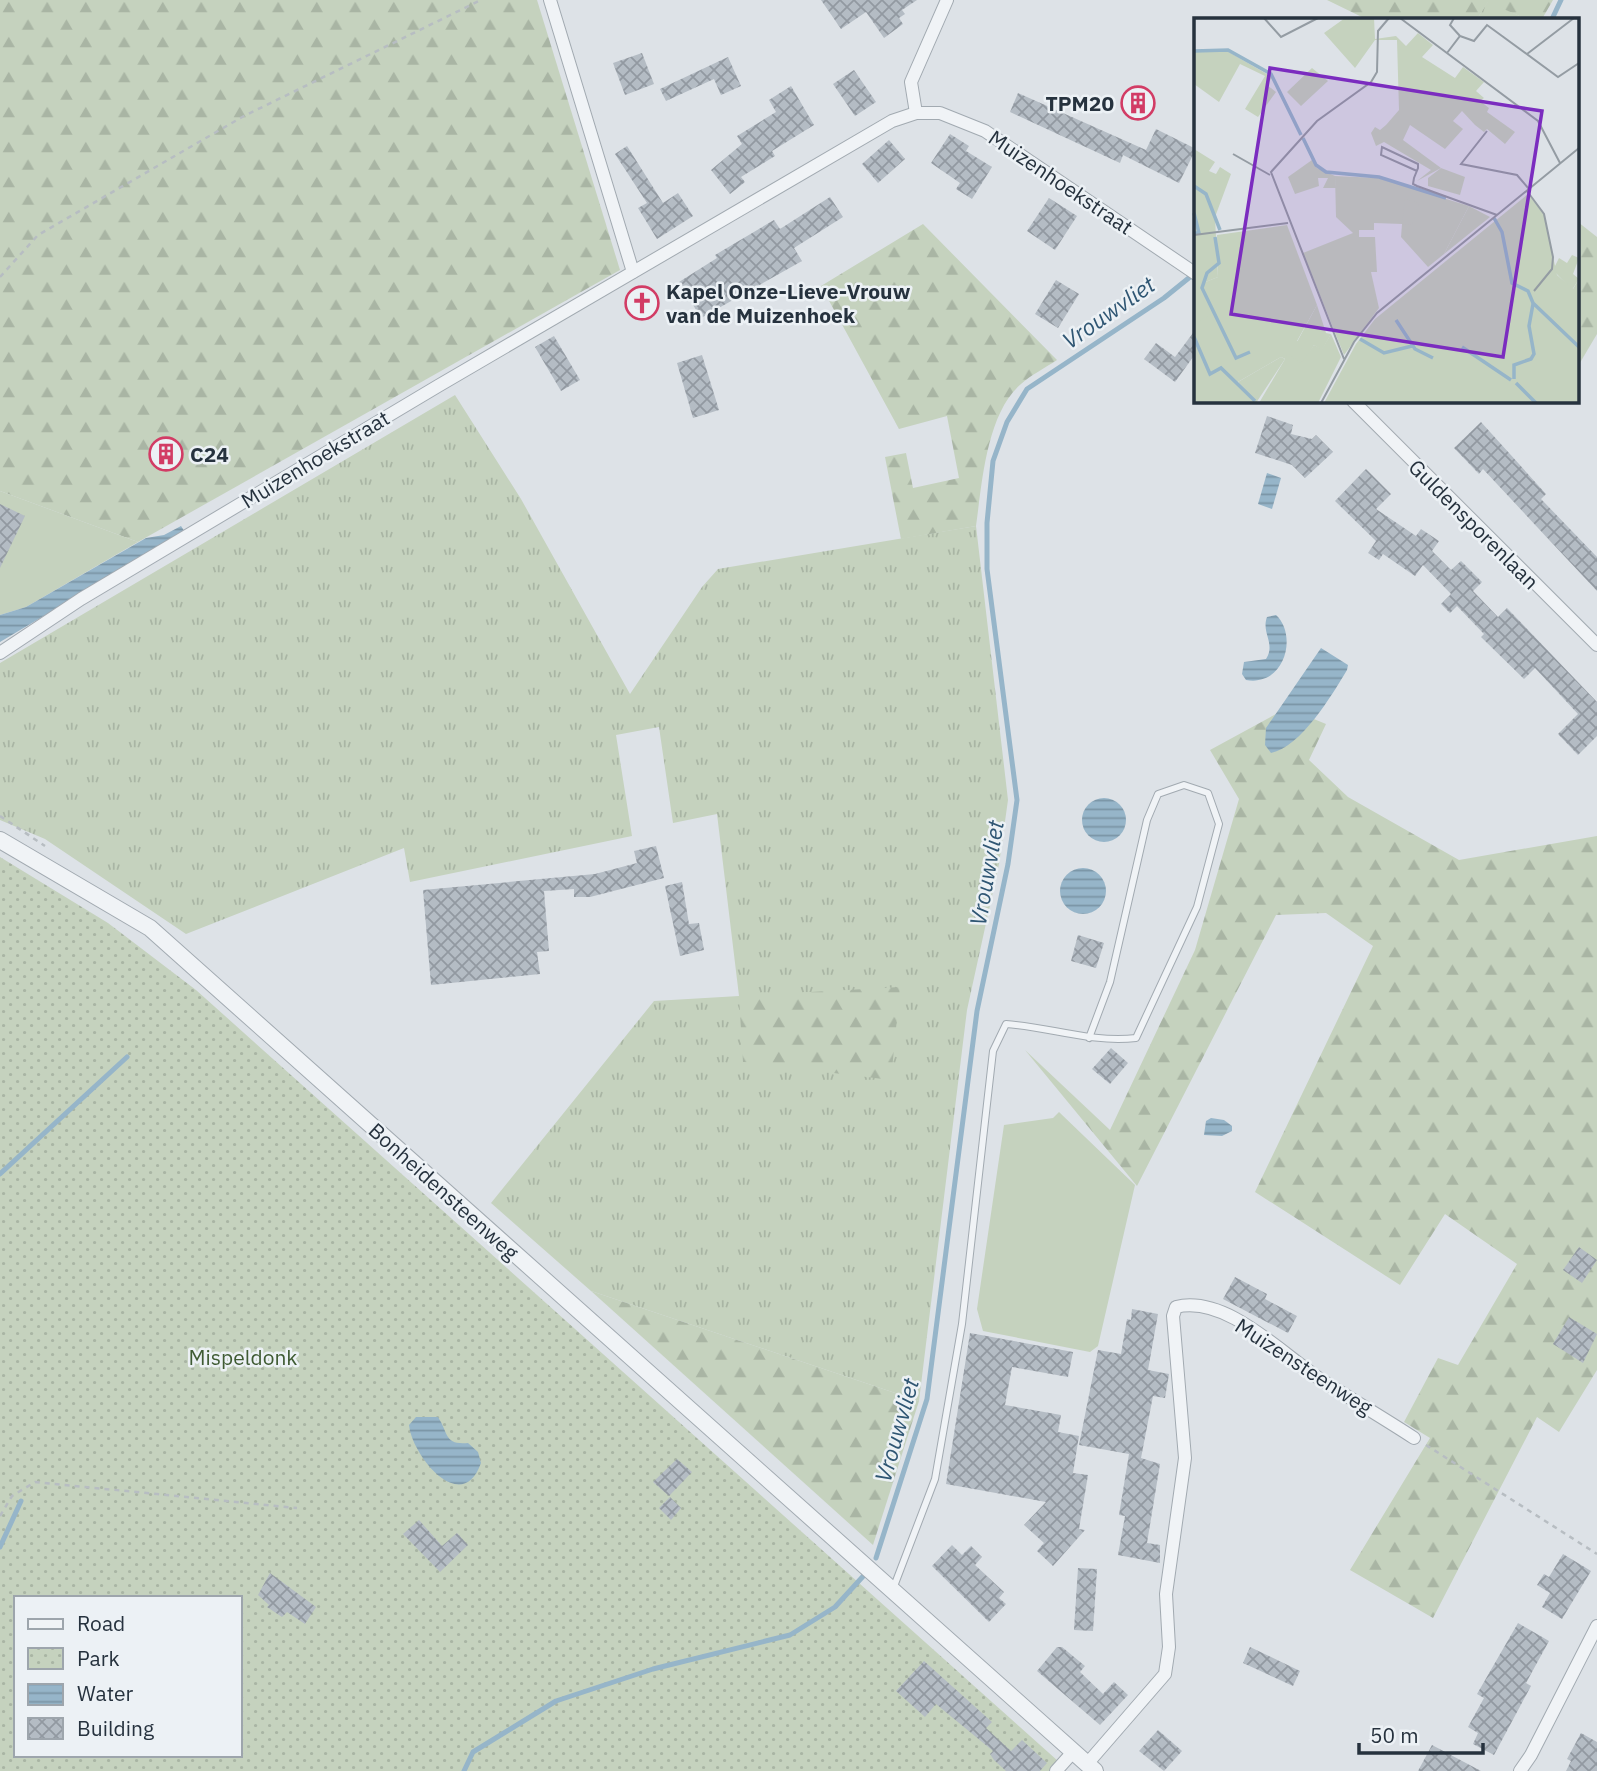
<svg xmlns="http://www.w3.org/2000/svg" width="1597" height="1771" viewBox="0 0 1597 1771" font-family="'IBM Plex Sans',sans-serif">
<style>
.grass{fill:url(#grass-tufts)}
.forest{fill:url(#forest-firs)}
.park{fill:url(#park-dots);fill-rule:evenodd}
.garden{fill:#c5d2be}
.water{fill:url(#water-rules)}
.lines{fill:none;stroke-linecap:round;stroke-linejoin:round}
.stream{stroke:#96b5c9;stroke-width:5}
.building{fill:url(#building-cross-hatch)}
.service-casing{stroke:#a2aab1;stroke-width:8}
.minor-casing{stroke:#a2aab1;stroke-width:14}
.tertiary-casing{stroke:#a2aab1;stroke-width:18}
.path{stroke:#b7bdc2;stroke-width:2.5;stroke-dasharray:5 5;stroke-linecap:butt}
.service{stroke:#f0f3f6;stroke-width:6}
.minor{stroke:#f0f3f6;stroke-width:12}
.tertiary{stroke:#f0f3f6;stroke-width:16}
.labels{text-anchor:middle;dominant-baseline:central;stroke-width:5;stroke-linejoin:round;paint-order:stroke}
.poi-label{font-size:21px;font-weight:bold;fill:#26323e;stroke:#ecf1f5;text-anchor:start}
.street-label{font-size:21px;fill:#26323e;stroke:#ecf1f5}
.park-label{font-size:21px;fill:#3f5b33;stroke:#ecf1f5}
.water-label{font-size:23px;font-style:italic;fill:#2f5673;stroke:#ecf1f5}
.inset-river{fill:none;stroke:#96b5c9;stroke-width:3.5}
.inset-road{fill:none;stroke:#949ca3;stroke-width:2}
.view{fill:#7b2cbf;fill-opacity:0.15;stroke:#7b2cbf;stroke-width:3.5}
.inset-edge{fill:none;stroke:#26323e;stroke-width:3.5}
</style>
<defs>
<pattern id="grass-tufts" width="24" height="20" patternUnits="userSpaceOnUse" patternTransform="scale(1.75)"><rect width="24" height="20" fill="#c5d2be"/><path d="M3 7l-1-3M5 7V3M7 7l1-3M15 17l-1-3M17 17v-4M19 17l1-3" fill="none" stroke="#a9b5a4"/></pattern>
<pattern id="forest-firs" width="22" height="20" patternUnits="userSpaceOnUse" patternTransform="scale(1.75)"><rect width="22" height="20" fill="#c5d2be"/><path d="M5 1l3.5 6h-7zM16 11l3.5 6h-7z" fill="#a9b5a4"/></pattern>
<pattern id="park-dots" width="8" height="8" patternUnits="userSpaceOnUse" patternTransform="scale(1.75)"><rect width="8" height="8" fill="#c5d2be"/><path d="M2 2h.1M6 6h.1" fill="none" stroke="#a9b5a4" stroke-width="1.8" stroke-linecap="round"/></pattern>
<pattern id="water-rules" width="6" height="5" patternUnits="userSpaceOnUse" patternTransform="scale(1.75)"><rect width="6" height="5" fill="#96b5c9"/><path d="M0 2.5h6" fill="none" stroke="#7a94a5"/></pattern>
<pattern id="building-cross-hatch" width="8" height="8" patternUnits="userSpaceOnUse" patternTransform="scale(1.75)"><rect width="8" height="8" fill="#b4bcc4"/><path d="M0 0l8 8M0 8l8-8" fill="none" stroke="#9299a1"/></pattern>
</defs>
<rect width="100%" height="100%" fill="#dde2e7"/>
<!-- grass -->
<g class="grass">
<path d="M 1488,1 L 1526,19 L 1477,19 Z"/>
<path d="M 455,395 L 521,499 L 630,694 L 702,587 L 718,569 L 976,526 L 1008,800 L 999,864 L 967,1010 L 919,1401 L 591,1291 L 491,1203 L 654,1001 L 739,996 L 717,814 L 673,823 L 659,727 L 616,735 L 632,836 L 410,882 L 404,848 L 186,934 L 45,839 L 0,820 L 0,663 Z"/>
</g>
<!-- forest -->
<g class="forest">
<path d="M 0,0 L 537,0 L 620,270 L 138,542 L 0,491 Z"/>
<path d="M 1327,0 L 1553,0 L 1542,19 L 1526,19 L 1488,2 L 1477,19 L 1366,19 Z"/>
<path d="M 1578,222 L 1597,237 L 1597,334 L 1578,366 Z"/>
<path d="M 923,224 L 1057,360 C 1045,368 1031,375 1021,384 C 986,414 982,484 976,526 L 901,539 L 885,457 L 906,453 L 913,488 L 959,478 L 947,416 L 899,429 L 821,286 Z"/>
<path d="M 1287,708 L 1326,724 L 1309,760 L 1348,797 L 1459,860 L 1597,836 L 1597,1370 L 1559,1432 L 1537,1417 L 1433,1618 L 1350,1570 L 1430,1438 L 1404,1422 L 1438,1358 L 1458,1365 L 1517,1264 L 1445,1214 L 1400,1285 L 1255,1192 L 1373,946 L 1326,913 L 1276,915 L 1137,1186 L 1025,1050 L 1110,1130 L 1195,950 L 1239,799 L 1210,750 Z"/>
<path d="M 900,987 L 891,1080 L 743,1062 L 739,996 Z"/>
<path d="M 591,1291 L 919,1401 L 873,1545 Z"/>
</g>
<!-- park -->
<path class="park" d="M 0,857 L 108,923 L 196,990 L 1058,1761 L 1050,1771 L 0,1771 ZM 16,1598 L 240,1598 L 240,1755 L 16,1755 Z"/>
<!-- garden -->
<g class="garden">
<path d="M 0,491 L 138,542 L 26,607 L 0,615 Z"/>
<path d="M 1059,1112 L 1135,1185 L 1098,1346 L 1090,1352 L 983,1331 L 977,1309 L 1004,1125 L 1053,1118 Z"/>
</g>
<!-- water -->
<g class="water">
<path d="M 1267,473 L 1281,478 L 1272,509 L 1258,504 Z"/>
<path d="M 181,526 L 185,532 L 0,642 L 0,615 L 26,607 L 146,538 L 164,535 Z"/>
<path d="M 1276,615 C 1298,635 1285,687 1246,680 L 1242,674 L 1244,662 L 1266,659 C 1276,644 1261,633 1267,617 Z"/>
<path d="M 1321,648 L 1348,665 L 1347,670 C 1332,695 1301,747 1271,753 L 1265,745 L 1266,728 Z"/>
<circle cx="1104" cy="820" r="22"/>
<circle cx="1083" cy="891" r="23"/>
<path d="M 1211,1118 L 1224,1120 L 1232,1126 L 1232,1131 L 1222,1136 L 1204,1135 L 1206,1121 Z"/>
<path d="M 416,1417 L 438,1417 C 449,1434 444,1445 468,1443 L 478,1452 L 481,1463 C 462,1517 412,1456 409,1425 Z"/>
</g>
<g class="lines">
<!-- stream -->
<g class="stream">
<path d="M 1552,19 L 1561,0"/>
<path d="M 0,1174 L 127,1057"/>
<path d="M 0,1547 L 21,1501"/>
<path d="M 876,1558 L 927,1399 L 977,1011 L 1008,864 L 1017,800 L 987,569 L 987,523 L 993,461 L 1007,422 L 1027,389 L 1164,298 L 1190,277"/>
<path d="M 464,1771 L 473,1752 L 556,1701 L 653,1669 L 790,1635 L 835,1607 L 867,1572"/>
</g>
</g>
<!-- building -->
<g class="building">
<path d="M 821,0 L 917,0 L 902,10 L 905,14 L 899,18 L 903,24 L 884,38 L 866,12 L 841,29 Z"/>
<path d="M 642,53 L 654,84 L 625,95 L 613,63 Z"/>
<path d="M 728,57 L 741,86 L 721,95 L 714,79 L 666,101 L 660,89 Z"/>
<path d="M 854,70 L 876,102 L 855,116 L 833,84 Z"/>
<path d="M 791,86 L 814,125 L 772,151 L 775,156 L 741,177 L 745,182 L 730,194 L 711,170 L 742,144 L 737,136 L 776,112 L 769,100 Z"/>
<path d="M 1141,86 L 1148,107 L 1130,112 L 1127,100 Z"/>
<path d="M 1018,93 L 1146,150 L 1156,129 L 1196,149 L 1179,183 L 1123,155 L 1120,163 L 1010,112 Z"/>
<path d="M 950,134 L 969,146 L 966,151 L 992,167 L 972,199 L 956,189 L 960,183 L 931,163 Z"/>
<path d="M 889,140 L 905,159 L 878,183 L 862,164 Z"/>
<path d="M 627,146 L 663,203 L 678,193 L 693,216 L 657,239 L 638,208 L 647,203 L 615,154 Z"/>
<path d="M 830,197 L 843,217 L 794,248 L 802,261 L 701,318 L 679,282 L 717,258 L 715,255 L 774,220 L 780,229 Z"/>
<path d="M 1049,198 L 1077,216 L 1055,250 L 1027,231 Z"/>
<path d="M 1056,280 L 1079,294 L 1058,328 L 1035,314 Z"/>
<path d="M 1196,329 L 1196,353 L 1175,382 L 1144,359 L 1156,343 L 1175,357 Z"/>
<path d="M 554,336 L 580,380 L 561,391 L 535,347 Z"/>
<path d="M 702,355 L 719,410 L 693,418 L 677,363 Z"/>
<path d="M 1267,416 L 1293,425 L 1291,434 L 1312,439 L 1316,435 L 1333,452 L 1305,478 L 1292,465 L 1255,453 Z"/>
<path d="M 1481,422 L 1546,494 L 1541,499 L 1597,557 L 1597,591 L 1483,469 L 1479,474 L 1454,448 Z"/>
<path d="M 165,441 L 178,452 L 166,465 L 155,455 Z"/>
<path d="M 1366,469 L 1391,494 L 1376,509 L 1416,536 L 1421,529 L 1439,541 L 1432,551 L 1451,570 L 1461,561 L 1482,582 L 1473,591 L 1498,617 L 1507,608 L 1597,702 L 1597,736 L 1578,755 L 1558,734 L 1578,714 L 1535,668 L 1524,679 L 1481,637 L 1484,634 L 1457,606 L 1450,613 L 1441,604 L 1451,594 L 1423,565 L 1415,576 L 1383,554 L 1379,560 L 1368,553 L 1376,541 L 1335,501 Z"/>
<path d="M 0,504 L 25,516 L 0,568 Z"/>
<path d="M 656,846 L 664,878 L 590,897 L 574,897 L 574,889 L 544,891 L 549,951 L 537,952 L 540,974 L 431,985 L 423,890 L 595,874 L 637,863 L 634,851 Z"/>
<path d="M 682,882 L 689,924 L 699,923 L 704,950 L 680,956 L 665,886 Z"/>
<path d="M 1078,935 L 1104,943 L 1096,968 L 1071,961 Z"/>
<path d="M 1111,1048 L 1128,1063 L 1110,1084 L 1092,1069 Z"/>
<path d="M 1579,1247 L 1597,1260 L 1582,1283 L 1563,1270 Z"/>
<path d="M 1235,1277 L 1267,1294 L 1265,1299 L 1297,1316 L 1288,1333 L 1223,1299 Z"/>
<path d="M 1132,1309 L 1158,1314 L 1148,1370 L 1169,1374 L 1165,1398 L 1153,1396 L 1141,1458 L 1160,1464 L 1147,1543 L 1160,1545 L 1160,1563 L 1118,1555 L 1125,1516 L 1119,1515 L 1129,1454 L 1079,1445 L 1098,1350 L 1121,1354 L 1127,1319 L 1131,1320 Z"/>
<path d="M 1569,1317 L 1597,1334 L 1583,1363 L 1553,1344 Z"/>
<path d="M 970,1333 L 1073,1352 L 1068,1377 L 1012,1367 L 1005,1405 L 1061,1415 L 1058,1432 L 1079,1436 L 1073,1473 L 1088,1475 L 1079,1529 L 1085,1530 L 1053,1566 L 1037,1551 L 1044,1543 L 1024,1525 L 1046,1502 L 946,1484 Z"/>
<path d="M 677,1459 L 692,1472 L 669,1496 L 653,1482 Z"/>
<path d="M 670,1497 L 681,1508 L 671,1520 L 659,1508 Z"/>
<path d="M 419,1520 L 442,1546 L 457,1533 L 468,1545 L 440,1572 L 403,1534 Z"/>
<path d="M 952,1545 L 962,1555 L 971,1546 L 982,1557 L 975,1565 L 1004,1592 L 999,1598 L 1006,1604 L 989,1622 L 932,1566 Z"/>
<path d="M 1563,1554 L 1591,1571 L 1562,1619 L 1542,1607 L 1550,1593 L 1537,1585 L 1544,1574 L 1549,1577 Z"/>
<path d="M 1078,1568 L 1097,1569 L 1093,1631 L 1074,1630 Z"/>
<path d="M 270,1573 L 316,1607 L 305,1624 L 287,1612 L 282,1617 L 267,1607 L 269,1605 L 258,1595 Z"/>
<path d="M 1518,1623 L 1549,1641 L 1526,1683 L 1531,1686 L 1494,1755 L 1473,1744 L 1478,1733 L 1468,1727 L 1484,1698 L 1477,1694 Z"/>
<path d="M 1057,1647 L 1062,1647 L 1085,1666 L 1080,1672 L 1103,1694 L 1114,1682 L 1128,1695 L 1100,1725 L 1037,1671 Z"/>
<path d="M 1250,1647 L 1300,1671 L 1293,1686 L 1243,1663 Z"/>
<path d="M 924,1661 L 992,1722 L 986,1728 L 1011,1751 L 1022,1740 L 1047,1763 L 1040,1771 L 1006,1771 L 994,1760 L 990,1754 L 993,1751 L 936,1704 L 925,1717 L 896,1691 Z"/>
<path d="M 1158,1730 L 1182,1751 L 1164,1771 L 1139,1751 Z"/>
<path d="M 1581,1733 L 1597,1742 L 1597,1771 L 1566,1771 L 1571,1761 L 1567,1759 Z"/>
<path d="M 1432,1745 L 1481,1771 L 1418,1771 Z"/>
</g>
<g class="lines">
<defs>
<path id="service" d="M 893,1589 L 935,1479 L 962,1324 L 993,1051 L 1006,1024 C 1050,1027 1091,1043 1136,1038 L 1197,907 L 1219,824 L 1208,793 L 1184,785 L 1158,794 L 1147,820 L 1110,982 L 1089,1038"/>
<g id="minor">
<path d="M 550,0 L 633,272"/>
<path d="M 916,113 L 911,82 L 947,0"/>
<path d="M 1353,401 L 1597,645"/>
<path d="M 0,653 L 81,599 L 438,386 L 892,121 L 916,113 L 940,113 L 985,131 L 1196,274"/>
<path d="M 1087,1764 L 1165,1674 L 1169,1647 L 1166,1594 L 1185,1458 L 1173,1316 L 1176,1307 C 1225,1295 1279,1351 1317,1377 C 1349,1398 1382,1417 1414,1438"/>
<path d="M 1056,1771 L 1073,1752"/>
<path d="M 1520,1771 L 1531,1755 L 1597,1626"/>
</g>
<path id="tertiary" d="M 0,840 L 150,928 L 1095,1771"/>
</defs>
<!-- service casing -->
<use href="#service" class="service-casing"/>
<!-- minor casing -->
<use href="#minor" class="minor-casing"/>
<!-- tertiary casing -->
<use href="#tertiary" class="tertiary-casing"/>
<!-- path -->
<g class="path">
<path d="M 0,277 L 38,235 L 244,116 L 481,0"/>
<path d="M 0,816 L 45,846"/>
<path d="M 1426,1445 L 1597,1554"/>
<path d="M 0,1516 L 12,1496 L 35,1482 L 297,1508"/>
</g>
<!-- service -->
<use href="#service" class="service"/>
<!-- minor -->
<use href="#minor" class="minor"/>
<!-- tertiary -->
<use href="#tertiary" class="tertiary"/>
</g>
<!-- icons -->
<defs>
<symbol id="building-ring" viewBox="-11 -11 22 22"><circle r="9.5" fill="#ecf1f5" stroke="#d23c65" stroke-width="1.5"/><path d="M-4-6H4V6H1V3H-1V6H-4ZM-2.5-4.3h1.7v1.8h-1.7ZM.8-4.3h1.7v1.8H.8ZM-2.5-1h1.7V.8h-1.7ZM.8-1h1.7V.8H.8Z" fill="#d23c65"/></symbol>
<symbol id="church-ring" viewBox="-11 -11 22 22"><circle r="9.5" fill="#ecf1f5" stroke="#d23c65" stroke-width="1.5"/><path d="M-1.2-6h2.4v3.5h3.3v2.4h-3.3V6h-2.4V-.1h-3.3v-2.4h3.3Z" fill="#d23c65"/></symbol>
</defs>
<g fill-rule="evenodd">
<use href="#building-ring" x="1119" y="84" width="38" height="38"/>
<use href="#church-ring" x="623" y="284" width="38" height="38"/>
<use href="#building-ring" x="147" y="435" width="38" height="38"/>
</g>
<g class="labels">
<!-- poi labels -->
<g class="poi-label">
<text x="1114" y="103" text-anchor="end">TPM20</text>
<text x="666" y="291">Kapel Onze-Lieve-Vrouw<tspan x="666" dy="24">van de Muizenhoek</tspan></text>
<text x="190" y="454">C24</text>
</g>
<!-- street labels -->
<g class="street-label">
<text transform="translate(1061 182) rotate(34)">Muizenhoekstraat</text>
<text transform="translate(315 459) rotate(-31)">Muizenhoekstraat</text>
<text transform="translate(1474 524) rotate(45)">Guldensporenlaan</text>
<text transform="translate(444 1191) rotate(42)">Bonheidensteenweg</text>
<text transform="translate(1304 1366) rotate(33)">Muizensteenweg</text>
</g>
<!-- park labels -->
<g class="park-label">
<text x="243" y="1357">Mispeldonk</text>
</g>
<!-- water labels -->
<g class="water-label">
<text transform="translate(1108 312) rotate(-35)">Vrouwvliet</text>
<text transform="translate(986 873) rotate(-80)">Vrouwvliet</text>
<text transform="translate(896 1430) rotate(-74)">Vrouwvliet</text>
</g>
</g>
<!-- overview -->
<g transform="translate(1194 18)">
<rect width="385" height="385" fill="#dde2e7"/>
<path d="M 141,158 L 184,160 L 275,188 L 250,236 L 234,249 L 207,219 L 208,206 L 180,205 L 180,212 L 165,212 L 165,219 L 181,219 L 183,254 L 177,254 L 185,290 L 150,337 L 109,235 L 159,215 L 142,199 ZM 87,339 L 91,341 L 62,385 L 44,364 Z" fill="#c5d2be"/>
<path d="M 151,0 L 180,0 L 181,21 L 202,18 L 212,28 L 224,15 L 239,27 L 228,39 L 261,60 L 269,49 L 290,64 L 282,73 L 290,80 L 286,83 L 295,90 L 293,94 L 321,114 L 311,126 L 293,111 L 290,114 L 281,107 L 268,93 L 259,103 L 269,111 L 251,131 L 216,107 L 209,122 L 247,150 L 223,163 L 237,152 L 190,124 L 182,128 L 177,115 L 181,109 L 186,112 L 192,107 L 205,92 L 203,22 L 181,22 L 161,50 L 130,15 ZM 33,33 L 78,59 L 73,67 L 82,74 L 64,99 L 51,91 L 71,58 L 46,46 L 25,84 L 0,66 L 0,34 ZM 118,50 L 134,63 L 107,88 L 93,74 ZM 118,142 L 123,150 L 141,158 L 142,170 L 129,170 L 134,160 L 124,160 L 125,168 L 101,176 L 94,159 ZM 211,181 L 225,185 L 218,207 L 208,206 ZM 275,188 L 296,199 L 250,236 ZM 93,207 L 123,287 L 103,323 L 119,328 L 107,348 L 87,339 L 42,365 L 30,355 L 18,357 L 0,317 L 0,304 L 9,265 L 24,259 L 23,217 ZM 378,237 L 385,240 L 379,256 L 385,261 L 378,272 L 359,252 L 365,240 L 373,245 Z" fill="#c5d2be"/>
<path d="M 0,131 L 21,144 L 15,153 L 22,156 L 26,149 L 37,156 L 21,199 L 24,259 L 9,265 L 21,294 L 0,306 ZM 334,176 L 350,197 L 363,257 L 379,271 L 385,261 L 385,385 L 130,385 L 162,326 L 181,301 ZM 137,316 L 147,339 L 124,385 L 65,385 L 94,336 L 107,345 L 120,327 L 128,331 ZM 0,317 L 18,356 L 30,354 L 62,385 L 0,384 Z" fill="#c5d2be"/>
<path d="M 247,150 L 271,159 L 266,177 L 234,168 L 234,160 ZM 123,287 L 132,315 L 137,316 L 128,332 L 120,327 L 113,338 L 103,324 Z" fill="#c5d2be"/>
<path class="inset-river" d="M 0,33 L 34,32 L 77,56 L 107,117M 109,120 L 122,147 L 132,154 L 185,159 L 252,180M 0,168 L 12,176 L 26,212M 0,195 L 5,215 L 0,215M 300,200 L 308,214 L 318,265 L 334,273 L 339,285 L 385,329M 21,219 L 25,245 L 13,255 L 8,270 L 42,340 L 56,334M 202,302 L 221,331 L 239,340M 0,319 L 16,356 L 27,350 L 61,383M 166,321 L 190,335 L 218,328M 268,329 L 317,362M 320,361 L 320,347 L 337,341 L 340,336 L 335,308 L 339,286M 322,365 L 342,385"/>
<path class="inset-road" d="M 70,0 L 87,19 L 124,0M 206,0 L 344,103 L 366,145M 260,0 L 256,7 L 266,18M 253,35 L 266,18 L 280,23 L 293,7 L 364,59 L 385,45M 333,36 L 380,0M 293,113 L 267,146 L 323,157 L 335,171M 39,136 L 76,157M 223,153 L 187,137 L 188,129 L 224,146 L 224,150 L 220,160 L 219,166 L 223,168 L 303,197M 333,173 L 350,196 L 359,239 L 358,251 L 340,273M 0,217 L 94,205M 150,341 L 77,154 L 123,103 L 177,64 L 183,54 L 184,13 L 195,0M 127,385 L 160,324 L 183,295 L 385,130"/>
<path class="view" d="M 76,50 L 348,93 L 309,339 L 37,296 Z"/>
<rect width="385" height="385" class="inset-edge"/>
</g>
<!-- legend -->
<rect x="14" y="1596" width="228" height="161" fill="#ecf1f5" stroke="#9da5ac" stroke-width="2"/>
<rect x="28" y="1619" width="35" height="10" fill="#f0f3f6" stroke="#9da5ac" stroke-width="2"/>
<text x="77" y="1631" font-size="21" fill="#26323e">Road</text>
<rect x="28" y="1648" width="35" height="21" fill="url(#park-dots)" stroke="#9da5ac" stroke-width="2"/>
<text x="77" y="1666" font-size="21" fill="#26323e">Park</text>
<rect x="28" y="1684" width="35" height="21" fill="url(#water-rules)" stroke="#9da5ac" stroke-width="2"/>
<text x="77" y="1701" font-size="21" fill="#26323e">Water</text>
<rect x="28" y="1718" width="35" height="21" fill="url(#building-cross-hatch)" stroke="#9da5ac" stroke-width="2"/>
<text x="77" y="1736" font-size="21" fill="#26323e">Building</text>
<!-- scale -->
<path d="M1359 1743v10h124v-10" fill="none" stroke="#26323e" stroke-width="3.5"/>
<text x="1370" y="1743" font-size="21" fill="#26323e" stroke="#ecf1f5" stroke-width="5" paint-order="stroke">50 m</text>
</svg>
